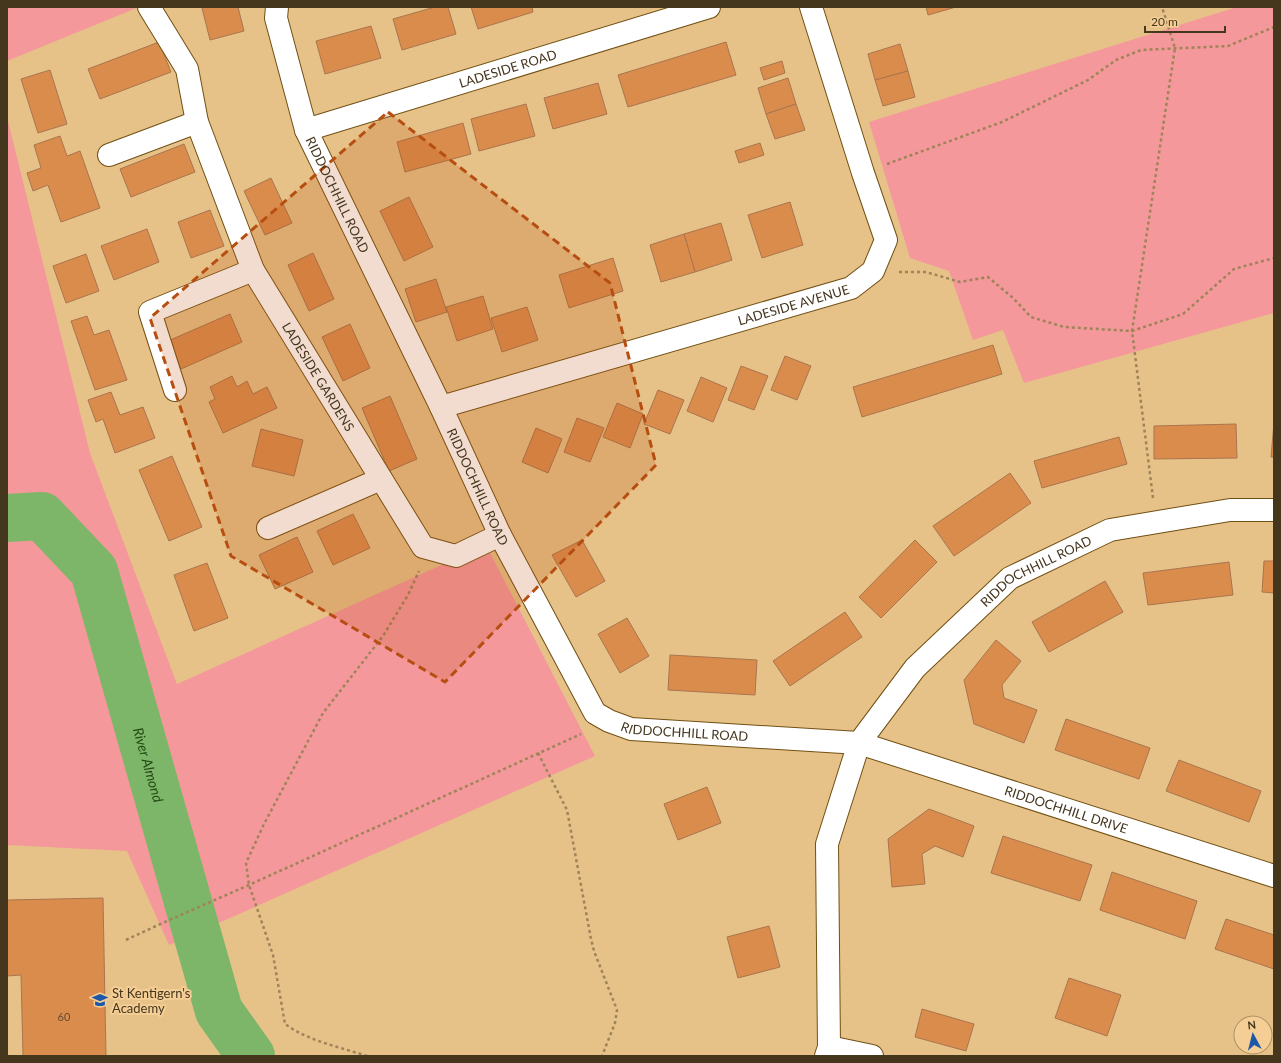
<svg xmlns="http://www.w3.org/2000/svg" width="1281" height="1063" viewBox="0 0 1281 1063" font-family="Lato,sans-serif">
<style>
.green{fill:#f5989b}
.lines{fill:none;stroke-linecap:round;stroke-linejoin:round}
.river{stroke:#7db668;stroke-width:48}
.building{fill:#da8c4d;stroke:#a9754d}
.minor-casing{stroke:#715014;stroke-width:24}
.path{stroke:#9f8459;stroke-width:2.5;stroke-dasharray:3 3;stroke-linecap:butt}
.minor{stroke:#fff;stroke-width:22}
.marked{fill:#b74e11;fill-opacity:0.2;stroke:#b74e11;stroke-width:3;stroke-dasharray:8 5;stroke-linejoin:round}
.labels{text-anchor:middle;dominant-baseline:central;stroke-width:4;stroke-linejoin:round;paint-order:stroke}
.number-label{font-size:11px;fill:#6a4c2a}
.street-label{font-size:13px;fill:#45361e;stroke:#f4ce95}
.poi-label{font-size:13px;fill:#45361e;stroke:#f4ce95;text-anchor:start}
.water-label{font-size:14px;font-style:italic;fill:#234913;stroke:#f4ce95}
</style>
<rect width="100%" height="100%" fill="#e7c288"/>
<!-- green -->
<g class="green">
<path d="M 7,7 L 139,7 L 7,61 Z"/>
<path d="M 1237,7 L 1274,7 L 1274,313 L 1024,383 L 1003,330 L 973,340 L 949,271 L 910,258 L 869,122 Z"/>
<path d="M 7,117 L 90,453 L 177,684 L 486,545 L 595,756 L 169,945 L 127,851 L 7,845 Z"/>
</g>
<g class="lines">
<!-- river -->
<path class="river" id="s1" d="M 7,518 L 42,516 L 94,571 L 219,1011 L 251,1056"/>
</g>
<!-- building -->
<g class="building">
<path d="M 206,7 L 238,7 L 244,31 L 210,40 L 202,8 Z"/>
<path d="M 435,7 L 448,7 L 456,34 L 402,50 L 393,19 Z"/>
<path d="M 471,7 L 532,7 L 533,12 L 478,29 Z"/>
<path d="M 926,7 L 956,7 L 928,15 Z"/>
<path d="M 371,26 L 381,58 L 325,74 L 316,41 Z"/>
<path d="M 159,42 L 171,72 L 100,99 L 88,69 Z"/>
<path d="M 726,42 L 736,75 L 628,107 L 618,75 Z"/>
<path d="M 900,44 L 908,71 L 875,80 L 868,54 Z"/>
<path d="M 782,61 L 785,73 L 764,80 L 760,68 Z"/>
<path d="M 50,70 L 67,124 L 38,133 L 21,79 Z"/>
<path d="M 908,71 L 915,97 L 883,106 L 875,80 Z"/>
<path d="M 788,78 L 796,104 L 766,114 L 758,88 Z"/>
<path d="M 598,83 L 607,114 L 553,129 L 544,98 Z"/>
<path d="M 526,104 L 535,136 L 479,151 L 471,119 Z"/>
<path d="M 796,104 L 805,130 L 775,139 L 766,114 Z"/>
<path d="M 463,123 L 471,154 L 405,172 L 397,142 Z"/>
<path d="M 60,136 L 67,156 L 80,151 L 100,208 L 61,222 L 48,185 L 33,191 L 27,173 L 41,168 L 34,145 Z"/>
<path d="M 760,143 L 764,155 L 739,163 L 735,151 Z"/>
<path d="M 184,144 L 195,172 L 131,197 L 120,169 Z"/>
<path d="M 271,178 L 292,223 L 265,235 L 244,191 Z"/>
<path d="M 409,197 L 433,247 L 404,261 L 380,211 Z"/>
<path d="M 790,202 L 803,245 L 762,258 L 748,215 Z"/>
<path d="M 210,210 L 224,246 L 191,258 L 178,222 Z"/>
<path d="M 721,223 L 732,260 L 695,272 L 684,234 Z"/>
<path d="M 147,229 L 159,262 L 114,280 L 101,246 Z"/>
<path d="M 684,234 L 695,272 L 661,282 L 650,245 Z"/>
<path d="M 313,253 L 334,299 L 309,311 L 288,265 Z"/>
<path d="M 86,254 L 99,291 L 66,303 L 53,266 Z"/>
<path d="M 613,258 L 623,291 L 569,308 L 559,275 Z"/>
<path d="M 436,279 L 447,312 L 416,322 L 405,289 Z"/>
<path d="M 483,296 L 493,329 L 457,341 L 446,307 Z"/>
<path d="M 527,307 L 538,340 L 502,352 L 491,318 Z"/>
<path d="M 230,314 L 242,342 L 181,369 L 168,341 Z"/>
<path d="M 87,316 L 94,335 L 109,330 L 127,380 L 95,390 L 71,321 Z"/>
<path d="M 350,324 L 370,368 L 343,381 L 322,337 Z"/>
<path d="M 993,345 L 1002,374 L 862,417 L 853,387 Z"/>
<path d="M 785,356 L 811,366 L 797,400 L 771,390 Z"/>
<path d="M 741,366 L 768,376 L 754,410 L 728,400 Z"/>
<path d="M 232,376 L 237,387 L 247,381 L 253,394 L 267,387 L 277,408 L 223,433 L 209,402 L 215,399 L 210,387 Z"/>
<path d="M 701,377 L 727,388 L 713,422 L 687,411 Z"/>
<path d="M 658,390 L 684,400 L 670,434 L 644,424 Z"/>
<path d="M 111,392 L 120,415 L 143,407 L 155,438 L 115,453 L 103,419 L 96,422 L 88,400 Z"/>
<path d="M 390,396 L 417,459 L 389,471 L 362,408 Z"/>
<path d="M 617,403 L 643,414 L 630,448 L 603,437 Z"/>
<path d="M 577,418 L 604,428 L 590,462 L 564,452 Z"/>
<path d="M 1274,423 L 1274,457 L 1271,457 Z"/>
<path d="M 1236,424 L 1237,458 L 1154,459 L 1154,426 Z"/>
<path d="M 536,428 L 562,439 L 548,473 L 522,462 Z"/>
<path d="M 261,429 L 303,440 L 294,476 L 252,466 Z"/>
<path d="M 1119,437 L 1127,464 L 1042,488 L 1034,461 Z"/>
<path d="M 172,456 L 202,527 L 169,541 L 139,470 Z"/>
<path d="M 1010,473 L 1031,503 L 954,556 L 933,526 Z"/>
<path d="M 353,514 L 370,548 L 333,565 L 317,531 Z"/>
<path d="M 297,537 L 313,572 L 275,589 L 259,555 Z"/>
<path d="M 582,540 L 605,581 L 576,597 L 552,555 Z"/>
<path d="M 915,540 L 937,562 L 881,618 L 859,597 Z"/>
<path d="M 1264,561 L 1274,561 L 1274,593 L 1262,592 Z"/>
<path d="M 1229,562 L 1233,595 L 1148,605 L 1143,573 Z"/>
<path d="M 207,563 L 228,618 L 194,631 L 174,575 Z"/>
<path d="M 1105,581 L 1123,612 L 1049,652 L 1032,622 Z"/>
<path d="M 845,612 L 862,637 L 790,686 L 773,661 Z"/>
<path d="M 627,618 L 649,656 L 620,673 L 598,634 Z"/>
<path d="M 996,640 L 1021,661 L 1002,685 L 1004,698 L 1037,710 L 1024,743 L 974,724 L 964,680 Z"/>
<path d="M 670,655 L 757,660 L 755,695 L 668,690 Z"/>
<path d="M 1066,719 L 1150,748 L 1139,779 L 1055,750 Z"/>
<path d="M 1179,760 L 1261,791 L 1249,822 L 1166,791 Z"/>
<path d="M 707,787 L 721,823 L 678,840 L 664,804 Z"/>
<path d="M 929,809 L 974,826 L 963,857 L 935,846 L 922,854 L 925,884 L 892,887 L 888,839 Z"/>
<path d="M 1003,836 L 1092,865 L 1080,901 L 991,873 Z"/>
<path d="M 1112,872 L 1197,901 L 1185,939 L 1100,910 Z"/>
<path d="M 103,898 L 106,1056 L 23,1056 L 21,975 L 7,976 L 7,900 Z"/>
<path d="M 1226,919 L 1274,935 L 1274,969 L 1215,949 Z"/>
<path d="M 769,926 L 780,967 L 738,978 L 727,937 Z"/>
<path d="M 1069,978 L 1121,995 L 1107,1036 L 1055,1018 Z"/>
<path d="M 922,1009 L 974,1024 L 966,1051 L 915,1037 Z"/>
</g>
<g class="lines">
<defs>
<g id="minor">
<path id="s2" d="M 149,7 L 187,69 L 197,122 L 253,270 L 423,547 L 456,556 L 500,535"/>
<path id="s3" d="M 277,7 L 276,18 L 306,130 L 441,407 L 500,535 L 595,713 L 609,721 L 631,729 L 859,743 L 915,668 L 1010,578 L 1110,530 L 1230,510 L 1274,510"/>
<path id="s4" d="M 306,130 L 709,7"/>
<path d="M 109,155 L 197,122"/>
<path d="M 175,390 L 150,312 L 253,270"/>
<path id="s5" d="M 441,407 L 851,288 L 873,271 L 886,240 L 863,173 L 811,7"/>
<path d="M 268,528 L 381,479"/>
<path d="M 829,1047 L 872,1056"/>
<path id="s6" d="M 826,1056 L 829,1047 L 827,844 L 859,743 L 1274,876"/>
</g>
</defs>
<!-- minor casing -->
<use href="#minor" class="minor-casing"/>
<!-- path -->
<g class="path">
<path d="M 887,164 L 1002,122 L 1088,80 L 1116,60 L 1141,50 L 1228,46 L 1274,27"/>
<path d="M 899,272 L 926,272 L 960,282 L 988,277 L 1013,298 L 1031,317 L 1064,327 L 1132,331 L 1183,314 L 1234,269 L 1274,258"/>
<path d="M 1153,498 L 1132,331 L 1175,48 L 1162,7"/>
<path d="M 538,753 L 567,810 L 591,939 L 594,951 L 617,1010 L 615,1023 L 602,1056"/>
<path d="M 126,940 L 158,925 L 249,885 L 581,734"/>
<path d="M 367,1056 C 340,1047 308,1041 285,1024 L 273,955 L 249,885 L 246,863 L 264,824 L 323,713 L 383,636 L 408,595 L 419,571"/>
</g>
<!-- minor -->
<use href="#minor" class="minor"/>
</g>
<!-- marked area -->
<path class="marked" d="M 388,112 L 610,283 L 656,465 L 445,682 L 231,556 L 150,318 Z"/>
<!-- icons -->
<defs>
<symbol id="school-bare" viewBox="-9 -9 18 18"><path d="M0-5L7-2L0 1L-7-2ZM-4 1L0 2.5L4 1V4Q0 6-4 4Z" fill="#1c57a8" stroke="#f4ce95" stroke-width="2.5" paint-order="stroke"/></symbol>
</defs>
<g fill-rule="evenodd">
<use href="#school-bare" x="89" y="989" width="22" height="22"/>
</g>
<g class="labels">
<!-- number labels -->
<g class="number-label">
<text x="64" y="1016">60</text>
</g>
<!-- street labels -->
<g class="street-label">
<text stroke="none"><textPath href="#s4" startOffset="211">LADESIDE ROAD</textPath></text>
<text stroke="none"><textPath href="#s3" startOffset="199">RIDDOCHHILL ROAD</textPath></text>
<text stroke="none"><textPath href="#s5" startOffset="367">LADESIDE AVENUE</textPath></text>
<text stroke="none"><textPath href="#s2" startOffset="410">LADESIDE GARDENS</textPath></text>
<text stroke="none"><textPath href="#s3" startOffset="523">RIDDOCHHILL ROAD</textPath></text>
<text stroke="none"><textPath href="#s3" startOffset="1296">RIDDOCHHILL ROAD</textPath></text>
<text stroke="none"><textPath href="#s3" startOffset="871">RIDDOCHHILL ROAD</textPath></text>
<text stroke="none"><textPath href="#s6" startOffset="536">RIDDOCHHILL DRIVE</textPath></text>
</g>
<!-- poi labels -->
<g class="poi-label">
<text x="112" y="993">St Kentigern's<tspan x="112" dy="15">Academy</tspan></text>
</g>
<!-- water labels -->
<g class="water-label">
<text stroke="none"><textPath href="#s1" startOffset="312">River Almond</textPath></text>
</g>
</g>
<!-- border -->
<rect width="1281" height="1063" fill="none" stroke="#45361e" stroke-width="16"/>
<!-- north arrow -->
<g transform="translate(1253 1035) rotate(353)"><circle r="19" fill="#f4ce95" stroke="#ae9165"/>
<path d="M0-3L7 15L0 10L-7 15Z" fill="#1c57a8"/>
<text y="-6" font-size="11" font-weight="bold" text-anchor="middle" fill="#45361e">N</text>
</g>
<!-- scale -->
<path d="M1145 26v6h80v-6" fill="none" stroke="#45361e" stroke-width="2"/>
<text x="1151" y="26" font-size="12" fill="#45361e" stroke="#f4ce95" stroke-width="3" paint-order="stroke">20 m</text>
</svg>
